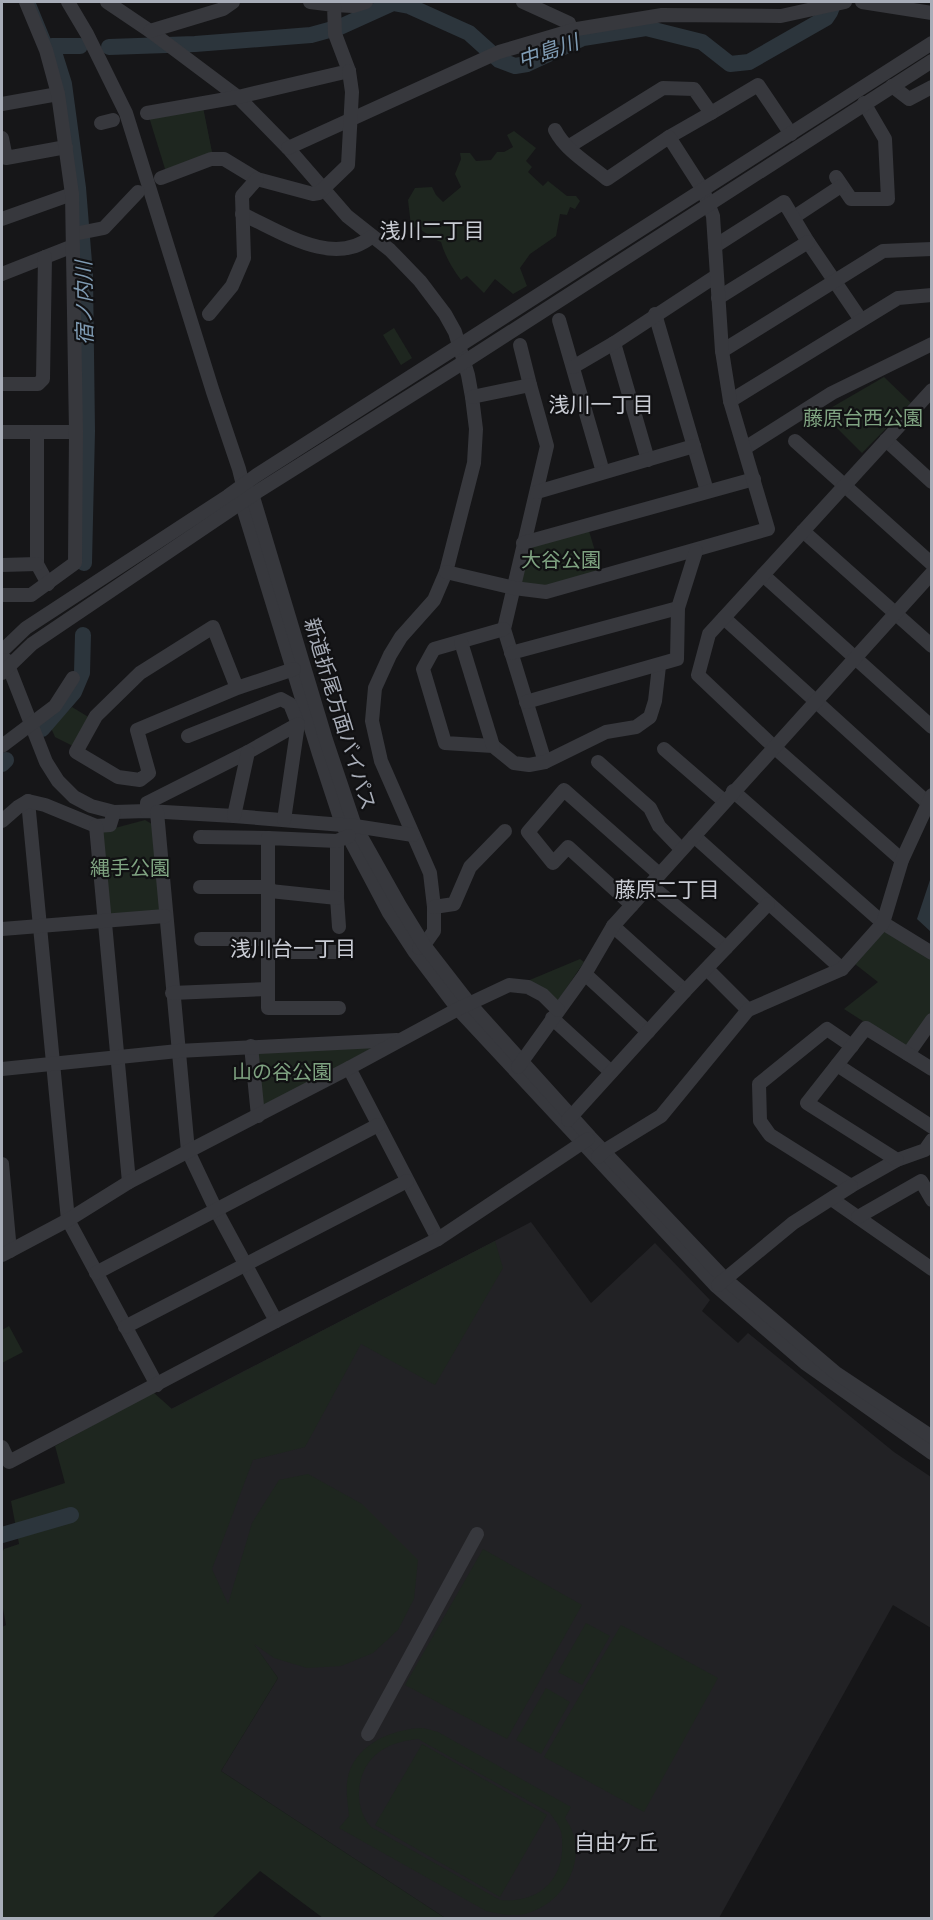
<svg xmlns="http://www.w3.org/2000/svg" width="933" height="1920" viewBox="0 0 933 1920" font-family="Inter,'Noto Sans JP',sans-serif">
<style>
.built{fill:#222225}
.green{fill:#1e261f;fill-rule:evenodd}
.water{fill:#2c353c}
.lines{fill:none;stroke-linecap:round;stroke-linejoin:round}
.stream{stroke:#2c353c;stroke-width:3}
.river{stroke:#2c353c;stroke-width:16}
.minor{stroke:#37383d;stroke-width:14}
.labels{text-anchor:middle;dominant-baseline:central;stroke-width:4.5;stroke-linejoin:round;paint-order:stroke}
.park-label{font-size:20px;fill:#7fa381;stroke:#111113}
.street-label{font-size:20px;fill:#a8adb8;stroke:#111113}
.water-label{font-size:21px;font-style:italic;fill:#7f9bb3;stroke:#111113}
.neighbourhood-label{font-size:21px;fill:#c9ccd4;stroke:#111113}
</style>
<rect width="100%" height="100%" fill="#161618"/>
<!-- built -->
<path class="built" d="M 531,1222 L 591,1303 L 655,1243 L 710,1300 L 702,1311 L 738,1343 L 748,1333 L 894,1452 L 931,1477 L 931,1628 L 893,1605 L 719,1918 L 445,1918 L 221,1771 L 278,1678 L 233,1616 L 202,1567 L 171,1409 Z"/>
<!-- green -->
<g class="green">
<path d="M 203,107 L 212,152 L 166,172 L 149,117 Z"/>
<path d="M 514,131 L 536,148 L 526,161 L 532,167 L 528,172 L 543,186 L 548,181 L 567,196 L 576,196 L 580,201 L 575,209 L 570,207 L 567,215 L 560,214 L 556,236 L 530,254 L 520,268 L 527,286 L 513,294 L 495,279 L 484,293 L 467,276 L 461,280 C 452,268 445,256 441,242 C 429,238 423,228 411,226 L 408,200 L 415,188 L 432,187 L 436,195 L 443,202 L 461,187 L 455,174 L 461,159 L 460,153 L 470,153 L 476,161 L 491,160 L 497,152 L 504,152 L 513,147 L 507,135 Z"/>
<path d="M 394,328 L 412,358 L 401,365 L 383,335 Z"/>
<path d="M 884,377 L 911,403 L 862,453 L 822,413 Z"/>
<path d="M 589,531 L 601,571 L 543,587 L 519,585 L 527,548 Z"/>
<path d="M 72,707 L 90,718 L 75,747 L 55,737 L 51,728 Z"/>
<path d="M 145,820 L 152,824 L 161,910 L 108,916 L 100,832 Z"/>
<path d="M 885,929 L 931,960 L 931,1013 L 908,1050 L 844,1009 L 878,982 L 855,964 Z"/>
<path d="M 580,959 L 584,962 L 557,1002 L 525,982 Z"/>
<path d="M 376,1046 L 262,1107 L 257,1051 Z"/>
<path d="M 495,1241 L 503,1268 L 435,1385 L 361,1344 L 305,1447 L 253,1460 L 212,1569 L 228,1604 L 252,1523 L 279,1480 L 308,1474 L 362,1504 L 418,1560 L 414,1599 L 398,1630 L 373,1653 L 341,1666 L 307,1668 L 274,1658 L 254,1644 L 278,1678 L 221,1771 L 445,1918 L 323,1918 L 260,1871 L 212,1918 L 2,1918 L 2,1627 L 6,1625 L 2,1603 L 2,1553 L 4,1549 L 19,1544 L 11,1501 L 65,1483 L 55,1446 L 153,1392 L 172,1409 Z"/>
<path d="M 9,1326 L 23,1352 L 2,1363 L 2,1330 Z"/>
<path d="M 483,1549 L 582,1605 L 507,1739 L 405,1685 Z"/>
<path d="M 586,1623 L 610,1636 L 582,1685 L 558,1672 Z"/>
<path d="M 621,1625 L 718,1678 L 644,1812 L 544,1757 Z"/>
<path d="M 546,1688 L 570,1702 L 541,1754 L 516,1740 Z"/>
<path d="M 423,1728 L 438,1732 L 571,1807 L 565,1818 C 590,1852 569,1899 531,1912 C 516,1918 501,1914 486,1911 L 339,1828 L 349,1816 C 348,1805 346,1794 347,1783 C 351,1746 390,1729 423,1728 ZM 418,1739 L 550,1813 C 553,1818 558,1823 560,1829 C 563,1835 562,1845 562,1852 C 559,1887 532,1903 500,1900 L 371,1827 C 352,1806 356,1769 379,1752 C 391,1743 404,1741 418,1739 Z"/>
<path d="M 422,1744 L 547,1815 L 500,1897 L 375,1825 Z"/>
</g>
<!-- water -->
<path class="water" d="M 931,877 L 931,932 L 917,919 Z"/>
<g class="lines">
<!-- stream -->
<path class="stream" d="M 34,2 L 52,46"/>
<!-- river -->
<g class="river">
<path d="M 80,46 L 52,46 L 64,84 L 78,188 L 85,275 L 87,431 L 84,563"/>
<path d="M 109,47 L 195,44 L 311,35 L 340,27 L 393,3 L 409,6 L 469,33 L 499,60 L 515,66 L 527,64 L 583,38 L 646,28 L 702,42 L 730,64 L 749,62 L 826,18 L 830,12 L 834,2"/>
<path d="M 42,729 L 74,692 L 82,673 L 83,635"/>
<path d="M 2,764 L 6,760"/>
<path d="M 2,1535 L 71,1515"/>
</g>
<!-- minor -->
<g class="minor">
<path d="M 68,2 L 87,34 L 126,113 L 213,392 L 239,469 L 243,485 L 242,504 L 319,754 L 342,824 L 389,913 L 414,951 L 458,1009 L 716,1286 L 805,1363 L 932,1453"/>
<path d="M 107,2 L 150,31 L 238,97 L 288,148 L 347,216 L 390,250 L 420,281 L 445,314 L 455,332 L 468,375 L 472,397 L 476,429 L 474,463 L 446,572 L 434,600 L 401,637 L 390,655 L 375,688 L 372,721 L 381,761 L 430,873 L 434,907 L 434,931 L 424,945 L 419,948"/>
<path d="M 523,2 L 569,23 L 571,31"/>
<path d="M 862,2 L 932,13"/>
<path d="M 334,5 L 353,6 L 366,2"/>
<path d="M 150,31 L 223,9 L 233,2"/>
<path d="M 892,86 L 909,99 L 932,87"/>
<path d="M 2,104 L 58,94"/>
<path d="M 147,113 L 238,97 L 349,71 L 335,34 L 334,5 L 310,2"/>
<path d="M 711,113 L 758,85 L 791,134"/>
<path d="M 101,123 L 113,120"/>
<path d="M 2,138 L 6,158 L 66,147"/>
<path d="M 568,147 L 663,88 L 694,89 L 711,113 L 669,137"/>
<path d="M 288,148 L 499,52 L 577,29 L 662,15 L 781,16 L 845,2"/>
<path d="M 836,177 L 851,199 L 888,199 L 885,139 L 864,103"/>
<path d="M 161,178 L 211,159 L 224,159 L 257,179 L 313,194 L 319,193 L 348,165 L 352,92 L 349,71"/>
<path d="M 242,214 C 280,231 333,268 371,237"/>
<path d="M 794,217 L 841,186"/>
<path d="M 2,219 L 72,194"/>
<path d="M 74,234 L 104,228 L 138,192"/>
<path d="M 715,246 L 784,202 L 808,242 L 861,320"/>
<path d="M 2,274 L 73,246"/>
<path d="M 718,298 L 808,242"/>
<path d="M 209,314 L 232,286 L 244,258 L 242,196 L 257,179"/>
<path d="M 655,314 L 707,491"/>
<path d="M 559,320 L 603,472"/>
<path d="M 614,343 L 648,460"/>
<path d="M 520,345 L 530,385"/>
<path d="M 722,351 L 883,251 L 932,249"/>
<path d="M 573,367 L 614,343 L 716,276"/>
<path d="M 2,384 L 38,384 L 43,379 L 45,257"/>
<path d="M 472,397 L 530,385 L 547,446 L 504,629 L 545,762"/>
<path d="M 730,401 L 898,298 L 932,295"/>
<path d="M 2,432 L 76,432"/>
<path d="M 37,432 L 37,564 L 48,584"/>
<path d="M 886,440 L 932,482"/>
<path d="M 795,441 L 932,564"/>
<path d="M 745,448 L 832,393 L 932,344"/>
<path d="M 243,485 L 253,497 L 326,740 L 355,826 L 400,906 L 424,945 L 469,1003 L 590,1137 L 724,1278 L 836,1373 L 932,1437"/>
<path d="M 537,492 L 694,446"/>
<path d="M 803,531 L 932,646"/>
<path d="M 523,543 L 754,479"/>
<path d="M 2,565 L 37,564"/>
<path d="M 446,572 L 514,588 L 546,592 L 768,529 L 730,401 L 722,351 L 713,216 L 703,190 L 669,137 L 607,179 C 589,164 566,151 555,130"/>
<path d="M 763,575 L 932,727"/>
<path d="M 2,595 L 31,595 L 75,563 L 76,432 L 72,194 L 58,94 L 46,50 L 26,2"/>
<path d="M 724,618 L 929,804"/>
<path d="M 504,629 L 434,649 L 423,669 L 445,743 L 493,746 L 514,763 L 529,765 L 545,762 L 606,732 L 636,727 L 650,717 L 655,701 L 659,666"/>
<path d="M 461,642 L 493,746"/>
<path d="M 2,651 L 26,628 L 228,496 L 257,475 L 932,43"/>
<path d="M 511,653 L 678,608"/>
<path d="M 6,660 L 46,762 L 58,781 L 74,797 L 91,806 L 114,812 L 147,811 L 234,816 L 355,826 L 413,835"/>
<path d="M 2,673 L 32,644 L 260,490 L 464,362 L 932,61"/>
<path d="M 237,688 L 213,627 L 140,673 L 96,716 L 76,752 L 118,777 L 140,780 L 149,773 L 137,730 L 237,688 L 294,669"/>
<path d="M 526,702 L 677,659 L 678,608 L 696,551"/>
<path d="M 188,736 L 281,699 L 290,704 L 298,724"/>
<path d="M 2,746 L 55,706 L 73,678"/>
<path d="M 664,749 L 724,801"/>
<path d="M 598,762 L 650,808 L 659,826 L 681,849"/>
<path d="M 733,791 L 883,923 L 932,953"/>
<path d="M 28,801 L 68,1220 L 157,1385"/>
<path d="M 147,811 L 147,803 L 248,752 L 298,724 L 284,820"/>
<path d="M 157,812 L 188,1151 L 216,1210 L 276,1321"/>
<path d="M 234,816 L 248,752"/>
<path d="M 2,821 L 18,807 L 28,801 L 45,805 L 96,826 L 110,825 L 114,812"/>
<path d="M 96,826 L 129,1182"/>
<path d="M 694,836 L 842,969"/>
<path d="M 200,837 L 268,838"/>
<path d="M 337,841 L 337,898 L 339,927"/>
<path d="M 902,860 L 774,747 L 698,675 L 709,634 L 932,390"/>
<path d="M 650,885 L 726,948"/>
<path d="M 200,887 L 269,887"/>
<path d="M 270,891 L 337,898"/>
<path d="M 632,905 L 568,847 L 553,863 L 528,832 L 564,790 L 659,874"/>
<path d="M 434,907 L 454,904 L 470,867 L 505,831"/>
<path d="M 613,926 L 685,991"/>
<path d="M 2,929 L 165,916"/>
<path d="M 201,939 L 268,939"/>
<path d="M 268,952 L 339,952"/>
<path d="M 707,969 L 748,1010"/>
<path d="M 585,974 L 648,1032"/>
<path d="M 172,993 L 268,989"/>
<path d="M 339,1008 L 268,1008 L 268,838 L 337,841 L 349,836"/>
<path d="M 552,1018 L 611,1072"/>
<path d="M 251,1046 L 258,1116"/>
<path d="M 852,1046 L 827,1029 L 759,1084 L 760,1121 L 770,1135 L 851,1186 L 897,1160 L 925,1150 L 932,1140"/>
<path d="M 908,1054 L 932,1020"/>
<path d="M 837,1065 L 932,1127"/>
<path d="M 518,1067 L 585,974 L 613,926 L 932,573"/>
<path d="M 349,1068 L 438,1239"/>
<path d="M 2,1069 L 178,1051 L 397,1040"/>
<path d="M 568,1120 L 685,991 L 768,904"/>
<path d="M 598,1157 L 604,1151 L 661,1116 L 748,1010 L 842,969 L 883,923 L 902,860 L 932,795"/>
<path d="M 897,1160 L 807,1103 L 866,1028 L 932,1069"/>
<path d="M 2,1164 L 10,1251"/>
<path d="M 833,1200 L 932,1269"/>
<path d="M 858,1217 L 921,1181 L 932,1200"/>
<path d="M 2,1255 L 68,1220 L 129,1182 L 349,1068 L 458,1009 L 509,985 L 528,987 L 543,995 L 558,1010"/>
<path d="M 96,1273 L 378,1125"/>
<path d="M 718,1285 L 793,1223 L 851,1186"/>
<path d="M 125,1327 L 407,1181"/>
<path d="M 2,1447 L 9,1462 L 276,1321 L 438,1239 L 588,1139"/>
<path d="M 368,1734 L 477,1534"/>
</g>
</g>
<g class="labels">
<!-- park labels -->
<g class="park-label">
<text x="863" y="418">藤原台西公園</text>
<text x="561" y="560">大谷公園</text>
<text x="130" y="868">縄手公園</text>
<text x="282" y="1072">山の谷公園</text>
</g>
<!-- street labels -->
<g class="street-label">
<text transform="translate(340 714) rotate(73)">新道折尾方面バイパス</text>
</g>
<!-- water labels -->
<g class="water-label">
<text transform="translate(548 51) rotate(-19)">中島川</text>
<text transform="translate(84 303) rotate(-91)">宿ノ内川</text>
</g>
<!-- neighbourhood labels -->
<g class="neighbourhood-label">
<text x="432" y="230">浅川二丁目</text>
<text x="601" y="404">浅川一丁目</text>
<text x="667" y="889">藤原二丁目</text>
<text x="293" y="948">浅川台一丁目</text>
<text x="616" y="1842">自由ケ丘</text>
</g>
</g>
<!-- border -->
<rect width="933" height="1920" fill="none" stroke="#a8adb8" stroke-width="6"/>
</svg>
